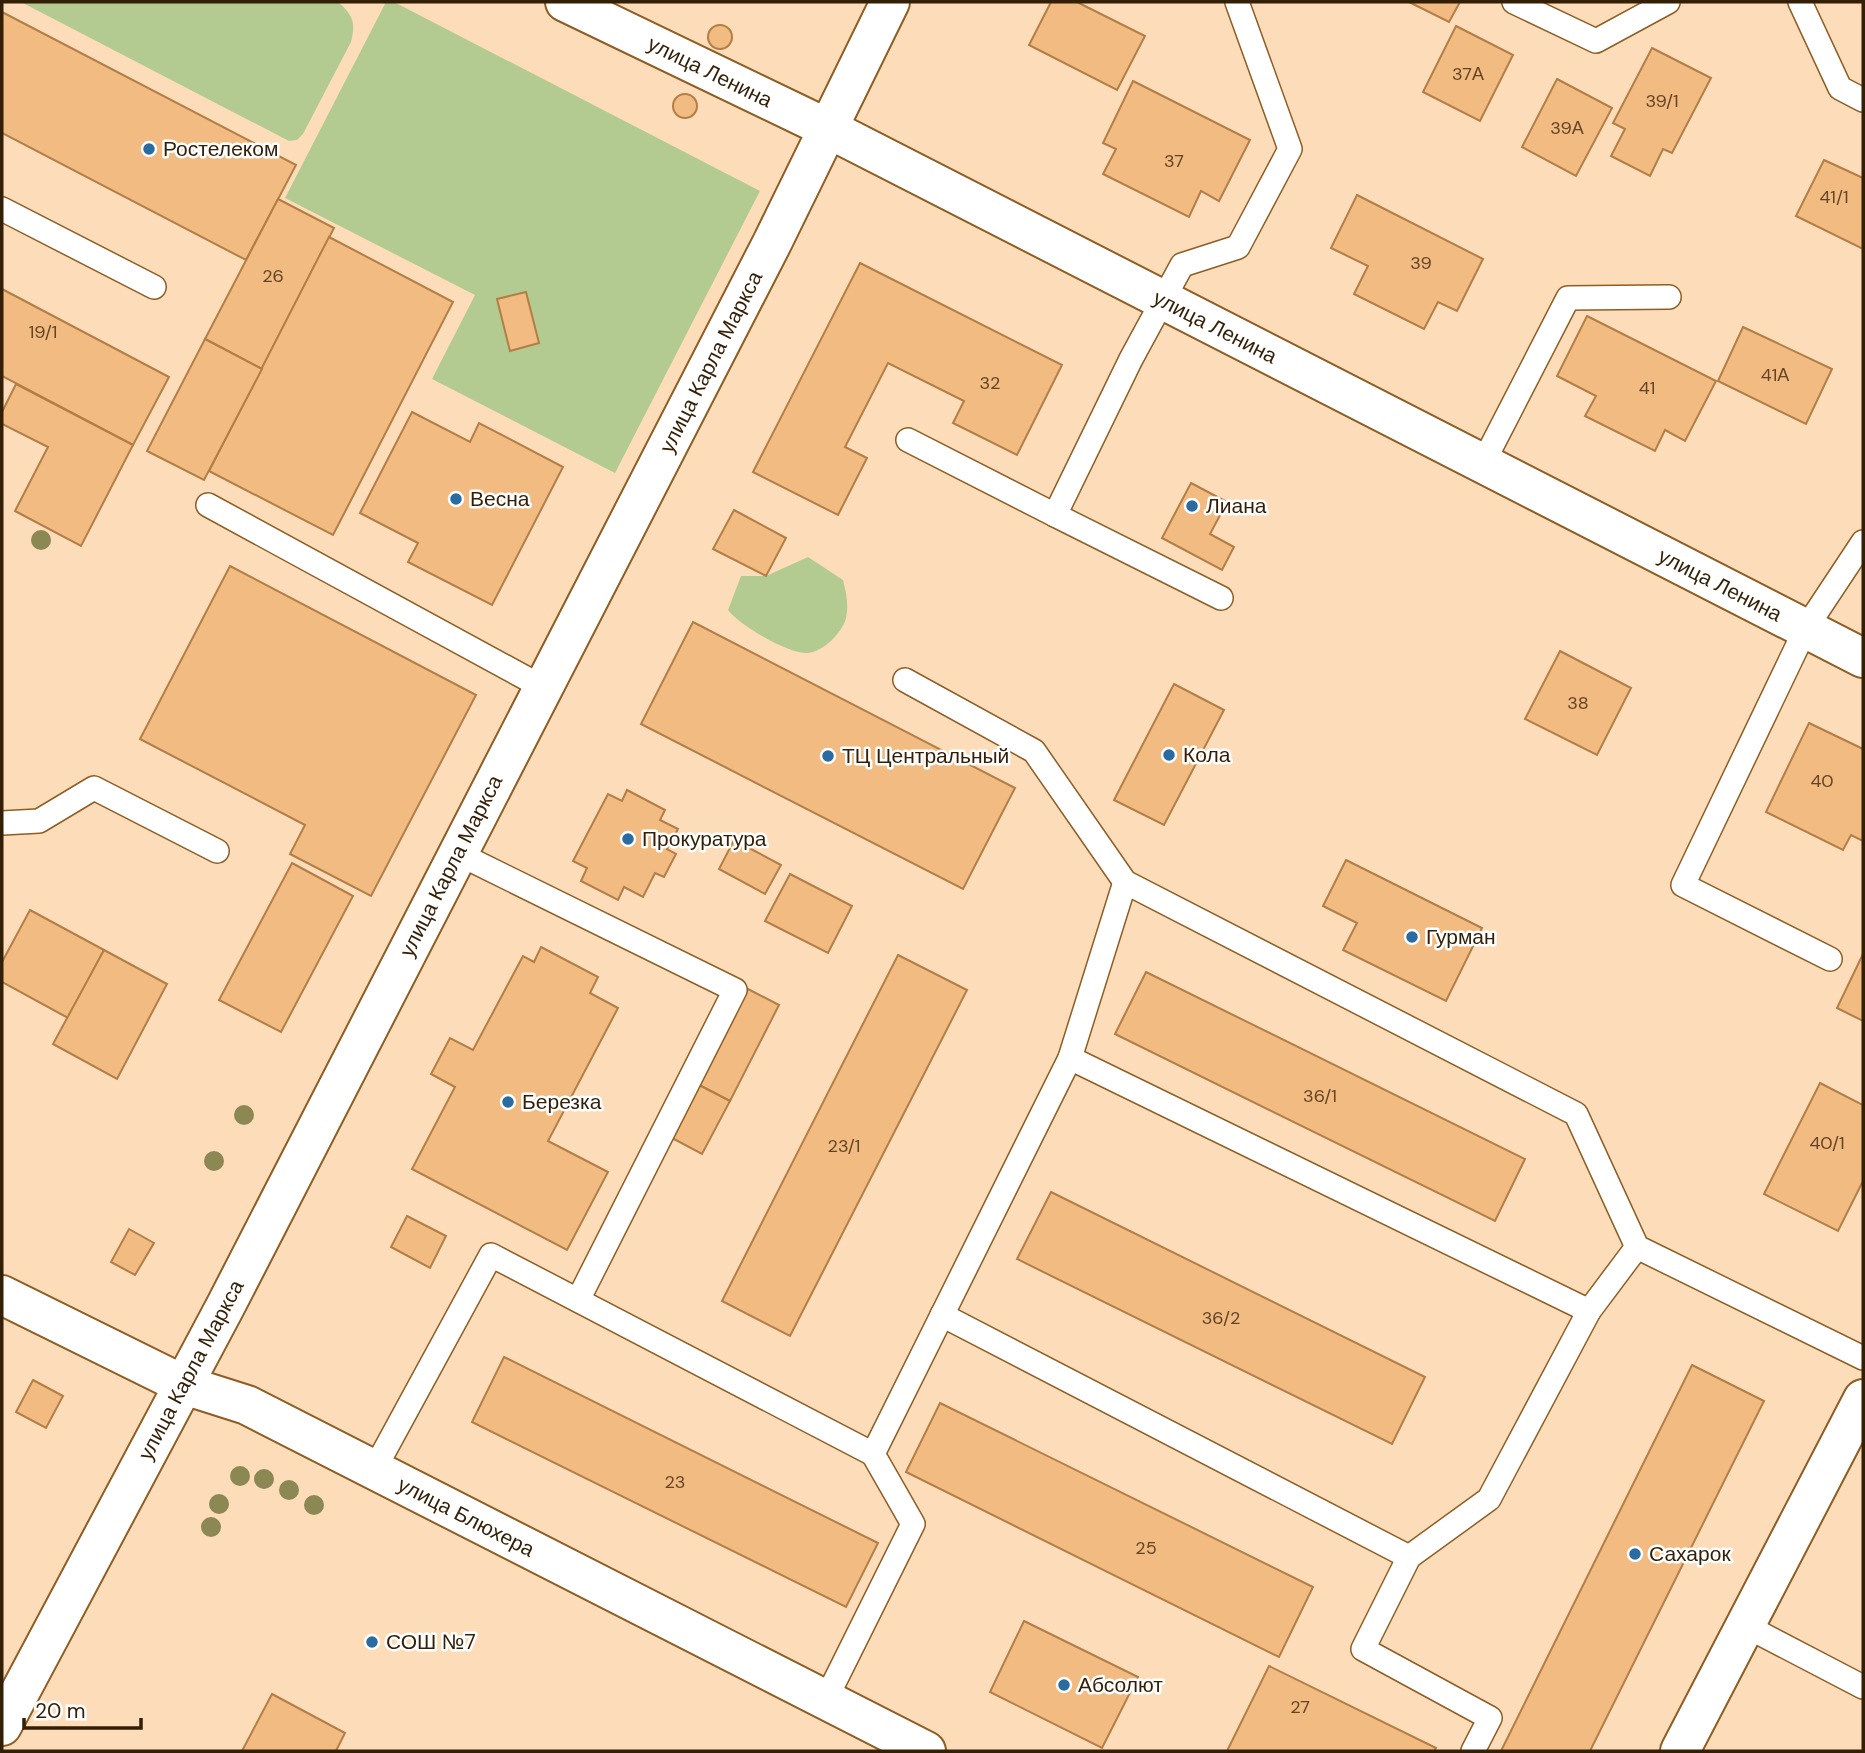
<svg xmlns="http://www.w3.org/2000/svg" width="1865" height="1753" viewBox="0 0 1865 1753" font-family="'DM Sans',sans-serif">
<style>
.green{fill:#b3cb91}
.building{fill:#f2bb82;stroke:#b27e46;stroke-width:2}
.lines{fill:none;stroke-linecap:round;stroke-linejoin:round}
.service-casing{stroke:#8e5d23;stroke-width:26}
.minor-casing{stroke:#8e5d23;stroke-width:42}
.tertiary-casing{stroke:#8e5d23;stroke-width:42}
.service{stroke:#fff;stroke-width:23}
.minor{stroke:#fff;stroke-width:38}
.tertiary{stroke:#fff;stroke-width:38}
.tree{fill:#8c8854}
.poi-dot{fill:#2a6ca2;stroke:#fff;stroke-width:2.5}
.labels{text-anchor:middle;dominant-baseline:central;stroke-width:5;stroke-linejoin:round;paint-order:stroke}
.number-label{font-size:18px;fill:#634525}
.street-label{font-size:21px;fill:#331e06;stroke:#fff}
.poi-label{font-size:21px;fill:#331e06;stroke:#fff;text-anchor:start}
</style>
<rect width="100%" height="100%" fill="#fddcba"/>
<!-- green -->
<g class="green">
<path d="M 21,2 L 338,2 C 353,15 356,23 351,42 L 303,134 L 297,140 L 289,141 Z"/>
<path d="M 386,2 L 394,2 L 760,191 L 615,473 L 432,379 L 475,295 L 285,198 Z"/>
<path d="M 808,557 L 843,580 C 846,592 849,605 846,618 C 843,632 823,652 808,653 C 790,655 739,625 728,610 L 741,576 L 766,576 Z"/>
</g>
<!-- building -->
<g class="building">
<path d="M 1051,2 L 1077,2 L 1145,36 L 1117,90 L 1029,45 Z"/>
<path d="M 1409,2 L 1460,2 L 1449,22 Z"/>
<path d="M 2,12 L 296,165 L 246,260 L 2,133 Z"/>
<circle cx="720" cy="37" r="12"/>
<path d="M 1456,26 L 1513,55 L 1480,121 L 1423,92 Z"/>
<path d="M 1652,48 L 1711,78 L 1672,153 L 1663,149 L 1650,176 L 1611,156 L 1625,129 L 1613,123 Z"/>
<path d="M 1557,79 L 1612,108 L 1576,176 L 1522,147 Z"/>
<path d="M 1133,81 L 1250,140 L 1219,201 L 1201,191 L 1189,217 L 1103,174 L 1116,149 L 1103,143 Z"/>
<circle cx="685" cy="106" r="12"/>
<path d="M 1824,160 L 1863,178 L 1863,249 L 1796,216 Z"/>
<path d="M 1357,195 L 1483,259 L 1457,311 L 1438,302 L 1424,329 L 1354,294 L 1368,266 L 1331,248 Z"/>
<path d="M 278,199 L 334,228 L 262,369 L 205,339 Z"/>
<path d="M 329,237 L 453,302 L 333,535 L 209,471 Z"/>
<path d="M 860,263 L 1062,365 L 1017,455 L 953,423 L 964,401 L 888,363 L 845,447 L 867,458 L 838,515 L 753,472 Z"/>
<path d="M 2,289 L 169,377 L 133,445 L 2,376 Z"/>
<path d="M 526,292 L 539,343 L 510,351 L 497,299 Z"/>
<path d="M 1587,316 L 1716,381 L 1685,441 L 1665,430 L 1655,451 L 1585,416 L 1596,396 L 1557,376 Z"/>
<path d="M 1743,327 L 1832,369 L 1806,424 L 1718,381 Z"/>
<path d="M 205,339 L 262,369 L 204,480 L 147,451 Z"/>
<path d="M 16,384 L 133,445 L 81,546 L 15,511 L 48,447 L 2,424 L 2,412 Z"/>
<path d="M 412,412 L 470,442 L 479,423 L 563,467 L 492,605 L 408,562 L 418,543 L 360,513 Z"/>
<path d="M 1191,483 L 1227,502 L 1210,534 L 1234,547 L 1222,570 L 1162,538 Z"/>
<path d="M 734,510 L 786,538 L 766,576 L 713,549 Z"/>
<path d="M 230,566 L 476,695 L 371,896 L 290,854 L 305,825 L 140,739 Z"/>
<path d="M 693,622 L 1015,788 L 963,889 L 641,724 Z"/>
<path d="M 1560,651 L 1631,688 L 1597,755 L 1525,719 Z"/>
<path d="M 1174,684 L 1224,710 L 1164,825 L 1114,800 Z"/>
<path d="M 1809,723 L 1863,749 L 1863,841 L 1851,835 L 1843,850 L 1766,812 Z"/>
<path d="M 627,790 L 665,810 L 660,820 L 678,829 L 667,849 L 676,854 L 664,877 L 655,873 L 643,897 L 624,887 L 618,900 L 581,881 L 587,868 L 573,861 L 608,794 L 622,801 Z"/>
<path d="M 734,840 L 781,865 L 765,894 L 719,869 Z"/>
<path d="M 1346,860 L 1482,928 L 1446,1001 L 1343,950 L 1357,923 L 1323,906 Z"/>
<path d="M 292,863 L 353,896 L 281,1032 L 219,1000 Z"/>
<path d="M 790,874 L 852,906 L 828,953 L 765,921 Z"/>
<path d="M 30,910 L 104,950 L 68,1018 L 2,982 L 2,962 Z"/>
<path d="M 541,947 L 598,977 L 590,993 L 618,1008 L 548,1141 L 608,1172 L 567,1250 L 412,1169 L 455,1087 L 431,1074 L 450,1038 L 473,1050 L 523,956 L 534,962 Z"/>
<path d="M 104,950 L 167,984 L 117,1079 L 53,1044 Z"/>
<path d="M 1863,954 L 1863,1021 L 1837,1008 Z"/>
<path d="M 898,955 L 967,990 L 790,1336 L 722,1301 Z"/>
<path d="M 1146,972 L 1525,1159 L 1495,1221 L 1115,1034 Z"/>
<path d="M 748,989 L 779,1005 L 730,1101 L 699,1085 Z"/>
<path d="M 1820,1083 L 1863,1105 L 1863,1181 L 1838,1231 L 1764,1194 Z"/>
<path d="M 699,1085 L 730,1101 L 702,1154 L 672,1138 Z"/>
<path d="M 1051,1192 L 1425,1377 L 1392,1444 L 1017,1259 Z"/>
<path d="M 407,1216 L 446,1236 L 430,1268 L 391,1247 Z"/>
<path d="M 129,1229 L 154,1243 L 135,1275 L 111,1262 Z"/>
<path d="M 504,1357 L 878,1543 L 846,1607 L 472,1422 Z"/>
<path d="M 1692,1365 L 1764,1401 L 1590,1751 L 1501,1751 Z"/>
<path d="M 33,1380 L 63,1396 L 46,1428 L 16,1412 Z"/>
<path d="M 940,1403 L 1313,1587 L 1279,1657 L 906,1472 Z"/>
<path d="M 1024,1621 L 1138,1677 L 1102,1748 L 990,1692 Z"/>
<path d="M 1269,1666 L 1436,1748 L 1434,1751 L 1227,1751 Z"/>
<path d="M 272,1694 L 345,1733 L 336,1751 L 242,1751 Z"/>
</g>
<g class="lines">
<defs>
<g id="service">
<path d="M 1514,2 L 1596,41 L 1668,2"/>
<path d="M 1800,2 L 1840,88 L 1863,100"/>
<path d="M 2,209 L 154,287"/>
<path d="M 908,440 L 1055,515 L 1131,359 L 1182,265 L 1238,247 L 1290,149 L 1237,2"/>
<path d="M 1482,465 L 1568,298 L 1669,297"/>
<path d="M 208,505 L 544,688"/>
<path d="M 1055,515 L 1221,598"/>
<path d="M 905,680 L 1034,751 L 1125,882 L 1576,1114 L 1637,1247 L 1863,1358"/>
<path d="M 2,823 L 39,821 L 94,788 L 217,851"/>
<path d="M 457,853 L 735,990 L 578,1300"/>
<path d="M 1830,959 L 1683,885 L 1806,628 L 1863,542"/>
<path d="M 1070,1058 L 1589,1311"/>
<path d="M 942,1315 L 1409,1557 L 1489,1499 L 1589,1311 L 1637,1247"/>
<path d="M 374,1470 L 491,1255 L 873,1454 L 1070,1058 L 1125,882"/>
<path d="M 1409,1557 L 1363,1649 L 1490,1718 L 1473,1751"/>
<path d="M 1744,1625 L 1863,1687"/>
<path d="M 825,1701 L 913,1524 L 873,1454"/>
</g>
<g id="minor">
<path d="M 565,2 L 829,129 L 1863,658"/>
<path d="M 184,1385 L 247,1405 L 926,1751"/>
<path d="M 1680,1751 L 1863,1399"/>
</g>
<g id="tertiary">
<path d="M 2,1295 L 184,1385"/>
<path d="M 2,1726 L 226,1305 L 772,243 L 890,2"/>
</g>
</defs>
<!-- service casing -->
<use href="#service" class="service-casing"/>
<!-- minor casing -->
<use href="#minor" class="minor-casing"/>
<!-- tertiary casing -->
<use href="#tertiary" class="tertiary-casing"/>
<!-- service -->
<use href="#service" class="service"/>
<!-- minor -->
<use href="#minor" class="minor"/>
<!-- tertiary -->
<use href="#tertiary" class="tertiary"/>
</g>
<!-- trees -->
<g class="tree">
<circle cx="41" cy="540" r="10"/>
<circle cx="244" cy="1115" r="10"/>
<circle cx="214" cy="1161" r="10"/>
<circle cx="240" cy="1476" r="10"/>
<circle cx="264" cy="1479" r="10"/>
<circle cx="289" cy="1490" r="10"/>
<circle cx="219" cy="1504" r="10"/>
<circle cx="314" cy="1505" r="10"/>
<circle cx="211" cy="1527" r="10"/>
</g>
<!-- markers -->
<g class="poi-dot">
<circle cx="149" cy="149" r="7"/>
<circle cx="456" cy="499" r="7"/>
<circle cx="1192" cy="506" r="7"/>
<circle cx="1169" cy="755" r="7"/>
<circle cx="828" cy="756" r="7"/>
<circle cx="628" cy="839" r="7"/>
<circle cx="1412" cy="937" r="7"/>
<circle cx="508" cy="1102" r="7"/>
<circle cx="1635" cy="1554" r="7"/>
<circle cx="372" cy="1642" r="7"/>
<circle cx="1064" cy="1685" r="7"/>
</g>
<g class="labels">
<!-- number labels -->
<g class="number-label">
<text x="1468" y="74">37А</text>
<text x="1662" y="101">39/1</text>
<text x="1567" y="128">39А</text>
<text x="1174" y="161">37</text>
<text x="1834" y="197">41/1</text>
<text x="1421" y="263">39</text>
<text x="273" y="276">26</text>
<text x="43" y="332">19/1</text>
<text x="1775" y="375">41А</text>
<text x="990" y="383">32</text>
<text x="1647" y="388">41</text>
<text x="1578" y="703">38</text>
<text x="1822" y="781">40</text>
<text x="1320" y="1096">36/1</text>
<text x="1827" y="1143">40/1</text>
<text x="844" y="1146">23/1</text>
<text x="1221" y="1318">36/2</text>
<text x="675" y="1482">23</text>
<text x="1146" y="1548">25</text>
<text x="1300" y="1707">27</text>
</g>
<!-- street labels -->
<g class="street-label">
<text transform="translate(710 72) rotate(26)">улица Ленина</text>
<text transform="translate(1215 327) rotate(27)">улица Ленина</text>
<text transform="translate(711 362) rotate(-63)">улица Карла Маркса</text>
<text transform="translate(1720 585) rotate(27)">улица Ленина</text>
<text transform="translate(451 866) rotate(-63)">улица Карла Маркса</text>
<text transform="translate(191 1370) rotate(-62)">улица Карла Маркса</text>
<text transform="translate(466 1517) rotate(27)">улица Блюхера</text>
</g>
<!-- poi labels -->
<g class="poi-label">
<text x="163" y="149">Ростелeком</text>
<text x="470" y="499">Весна</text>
<text x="1206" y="506">Лиана</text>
<text x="1183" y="755">Кола</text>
<text x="842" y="756">ТЦ Центральный</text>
<text x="642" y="839">Прокуратура</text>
<text x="1426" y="937">Гурман</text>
<text x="522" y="1102">Березка</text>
<text x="1649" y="1554">Сахарок</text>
<text x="386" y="1642">СОШ №7</text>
<text x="1078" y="1685">Абсолют</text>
</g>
</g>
<!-- border -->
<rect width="1865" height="1753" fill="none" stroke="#331e06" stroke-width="7"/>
<!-- scale -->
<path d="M24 1718v10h117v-10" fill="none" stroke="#331e06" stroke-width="3.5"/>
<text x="35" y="1718" font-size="21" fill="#331e06" stroke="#ffffff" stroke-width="5" paint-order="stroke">20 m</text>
</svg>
